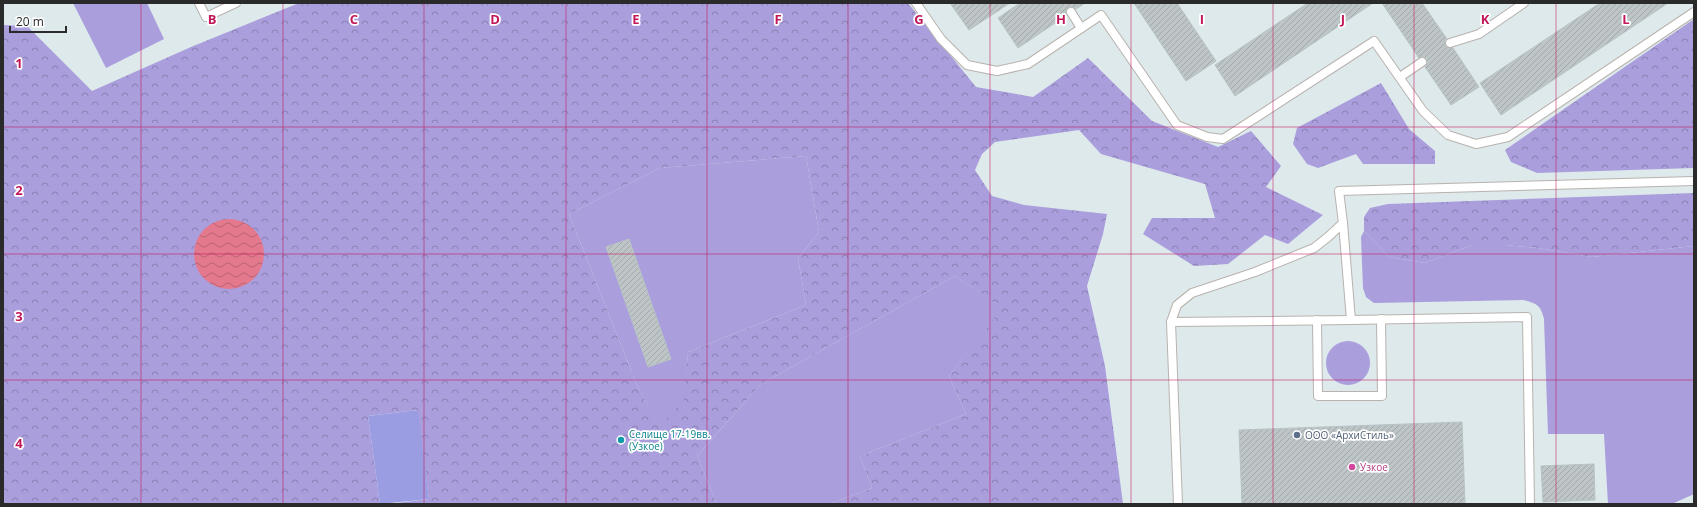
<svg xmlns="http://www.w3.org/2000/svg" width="1697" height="507" viewBox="0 0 1697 507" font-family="'Open Sans',sans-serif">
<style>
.grass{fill:#aa9edd}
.forest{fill:url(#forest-crowns);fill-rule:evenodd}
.pitch{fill:#9b9de3}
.water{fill:url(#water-waves)}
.building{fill:url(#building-hatch);stroke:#b7c3c6}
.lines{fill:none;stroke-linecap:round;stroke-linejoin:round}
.service-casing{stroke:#b9b2ae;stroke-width:10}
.service{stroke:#fff;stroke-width:8}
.grid{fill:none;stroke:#c2185b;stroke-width:1;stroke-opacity:0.55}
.service-dot{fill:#5c6f8a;stroke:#fff;stroke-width:1.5}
.culture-dot{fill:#0f9aa8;stroke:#fff;stroke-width:1.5}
.hotel-dot{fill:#d1479c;stroke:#fff;stroke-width:1.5}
.labels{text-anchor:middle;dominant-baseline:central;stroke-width:3.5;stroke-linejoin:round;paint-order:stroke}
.culture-label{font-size:10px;fill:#0d838f;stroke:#fff;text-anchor:start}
.service-label{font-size:10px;fill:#4e5e75;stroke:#fff;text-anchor:start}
.hotel-label{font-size:10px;fill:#b23c85;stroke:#fff;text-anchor:start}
.grid-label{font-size:13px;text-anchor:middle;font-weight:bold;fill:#c2185b;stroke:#fff;stroke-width:3.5;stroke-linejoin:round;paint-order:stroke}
</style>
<defs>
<pattern id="forest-crowns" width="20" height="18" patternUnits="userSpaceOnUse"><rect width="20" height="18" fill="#aa9edd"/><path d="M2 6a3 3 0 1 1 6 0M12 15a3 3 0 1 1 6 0" fill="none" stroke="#8b81b3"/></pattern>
<pattern id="water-waves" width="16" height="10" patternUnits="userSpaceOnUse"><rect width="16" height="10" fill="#e4798e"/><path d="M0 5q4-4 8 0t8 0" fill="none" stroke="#b96374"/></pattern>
<pattern id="building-hatch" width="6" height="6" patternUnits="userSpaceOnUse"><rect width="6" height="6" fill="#bdc5c6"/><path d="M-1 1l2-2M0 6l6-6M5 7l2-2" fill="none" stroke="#a3a9aa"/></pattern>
</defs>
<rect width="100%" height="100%" fill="#dde9eb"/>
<!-- grass -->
<g class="grass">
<path d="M 73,3 L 147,3 L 164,39 L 106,68 Z"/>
<path d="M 806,156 L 819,232 L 798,258 L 806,305 L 688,352 L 685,400 L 659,428 L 637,385 L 569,214 L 660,168 Z"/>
<path d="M 1364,231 L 1389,257 L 1425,263 L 1472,245 L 1505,245 L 1538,248 L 1592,257 L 1694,246 L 1694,494 L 1672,504 L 1608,504 L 1604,434 L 1548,434 L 1544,319 C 1541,305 1536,303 1523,300 L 1374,303 L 1366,297 L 1363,288 L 1361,237 Z"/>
<path d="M 955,276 L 1003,308 L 949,376 L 966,414 L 860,456 L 872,488 L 829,504 L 717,504 L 697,456 L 761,384 Z"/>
<circle cx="1348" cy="363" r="22"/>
</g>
<!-- forest -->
<g class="forest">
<path d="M 299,3 L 908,3 L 976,87 L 1033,97 L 1088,58 L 1152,121 L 1218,147 L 1251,131 L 1281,166 L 1266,187 L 1323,215 L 1288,244 L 1265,235 L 1228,264 L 1194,266 L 1143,234 L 1152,218 L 1215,218 L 1205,184 L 1101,154 L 1079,130 L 995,142 L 982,154 L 975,170 L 992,196 L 1024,205 L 1107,214 L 1103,234 L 1087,286 L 1105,366 L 1123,504 L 829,504 L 872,488 L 860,456 L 966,414 L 949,376 L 1002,308 L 955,276 L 761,384 L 697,456 L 717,504 L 388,504 L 429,499 L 417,410 L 368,416 L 380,504 L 3,504 L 3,25 L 27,26 L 92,91 L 191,47 ZM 806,156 L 819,232 L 798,258 L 806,305 L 688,352 L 684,400 L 659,427 L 637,385 L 569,214 L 660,168 Z"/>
<path d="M 1694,19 L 1694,168 L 1537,173 L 1511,162 L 1505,150 Z"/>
<path d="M 1381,83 L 1409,129 L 1435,151 L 1435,164 L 1363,164 L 1356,154 L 1318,168 L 1307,164 L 1293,144 L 1297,128 Z"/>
<path d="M 1694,193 L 1694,246 L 1592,257 L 1538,248 L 1505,245 L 1472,245 L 1425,263 L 1389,257 L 1364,231 L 1364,217 L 1370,208 L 1388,204 Z"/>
</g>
<!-- pitch -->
<path class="pitch" d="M 418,410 L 429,499 L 380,504 L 368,416 Z"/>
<!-- water -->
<circle class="water" cx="229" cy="254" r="35"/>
<!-- building -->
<g class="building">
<path d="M 950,3 L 1010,3 L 969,30 Z"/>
<path d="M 1020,3 L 1085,3 L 1076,9 L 1071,7 L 1068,8 L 1066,12 L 1067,15 L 1018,48 L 998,18 Z"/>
<path d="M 1134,3 L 1177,3 L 1216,61 L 1186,81 Z"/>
<path d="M 1308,3 L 1373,3 L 1235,96 L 1215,65 Z"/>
<path d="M 1382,3 L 1422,3 L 1447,39 L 1445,42 L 1446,47 L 1453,48 L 1479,87 L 1451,105 L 1425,67 L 1427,64 L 1427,59 L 1424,57 L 1419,58 Z"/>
<path d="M 1600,3 L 1668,3 L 1501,115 L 1480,83 Z"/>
<path d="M 629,239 L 671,359 L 648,367 L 606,247 Z"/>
<path d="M 1462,422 L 1465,504 L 1242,504 L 1239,430 Z"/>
<path d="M 1594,464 L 1595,500 L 1543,502 L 1541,466 Z"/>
</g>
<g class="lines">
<defs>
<g id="service">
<path d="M 199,3 L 206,17 L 236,3"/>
<path d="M 916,3 L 941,39 L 967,65 L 997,71 L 1028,64 L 1101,15 L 1177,125 L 1207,137 L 1223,139 L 1374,41 L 1423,111 L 1448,135 L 1476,144 L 1508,137 L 1694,12"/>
<path d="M 1071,12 L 1081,28"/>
<path d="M 1450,43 L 1479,34 L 1524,3"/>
<path d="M 1400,77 L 1422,62"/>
<path d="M 1343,223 L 1351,320 L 1527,317 L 1530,504"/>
<path d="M 1317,320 L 1318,396 L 1382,396 L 1381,319"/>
<path d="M 1171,322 L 1351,320"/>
<path d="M 1178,504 L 1171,322 L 1177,305 L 1192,293 L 1255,272 L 1314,248 L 1328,237 L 1343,223 L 1339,191 L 1694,181"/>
</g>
</defs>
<!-- service casing -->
<use href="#service" class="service-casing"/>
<!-- service -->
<use href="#service" class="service"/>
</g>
<!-- grid -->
<path class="grid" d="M 141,3 L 141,504M 283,3 L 283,504M 424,3 L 424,504M 566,3 L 566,504M 707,3 L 707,504M 848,3 L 848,504M 990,3 L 990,504M 1131,3 L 1131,504M 1273,3 L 1273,504M 1414,3 L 1414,504M 1556,3 L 1556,504M 3,127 L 1694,127M 3,254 L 1694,254M 3,380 L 1694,380"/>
<!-- markers -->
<circle class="service-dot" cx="1297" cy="435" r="4"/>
<circle class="culture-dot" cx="621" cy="440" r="4"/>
<circle class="hotel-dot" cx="1352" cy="467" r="4"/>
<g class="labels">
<!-- culture labels -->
<g class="culture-label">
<text x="629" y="434">Селище 17-19вв.<tspan x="629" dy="12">(Узкое)</tspan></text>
</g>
<!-- service labels -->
<g class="service-label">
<text x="1305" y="435">ООО «АрхиСтиль»</text>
</g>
<!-- hotel labels -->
<g class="hotel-label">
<text x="1360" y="467">Узкое</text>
</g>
</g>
<g class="grid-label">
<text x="212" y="24">B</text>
<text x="354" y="24">C</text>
<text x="495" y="24">D</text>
<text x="636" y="24">E</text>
<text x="778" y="24">F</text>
<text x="919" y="24">G</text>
<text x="1061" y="24">H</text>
<text x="1202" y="24">I</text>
<text x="1343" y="24">J</text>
<text x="1485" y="24">K</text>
<text x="1626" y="24">L</text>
<text x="19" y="68">1</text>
<text x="19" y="195">2</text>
<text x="19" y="321">3</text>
<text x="19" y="448">4</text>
</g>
<!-- border -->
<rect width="1697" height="507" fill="none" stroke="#2a2a2a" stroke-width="8"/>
<!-- scale -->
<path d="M10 26v6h56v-6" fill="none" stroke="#2a2a2a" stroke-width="2"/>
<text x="16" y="26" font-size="12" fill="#2a2a2a" stroke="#ffffff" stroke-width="3" paint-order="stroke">20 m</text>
</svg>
